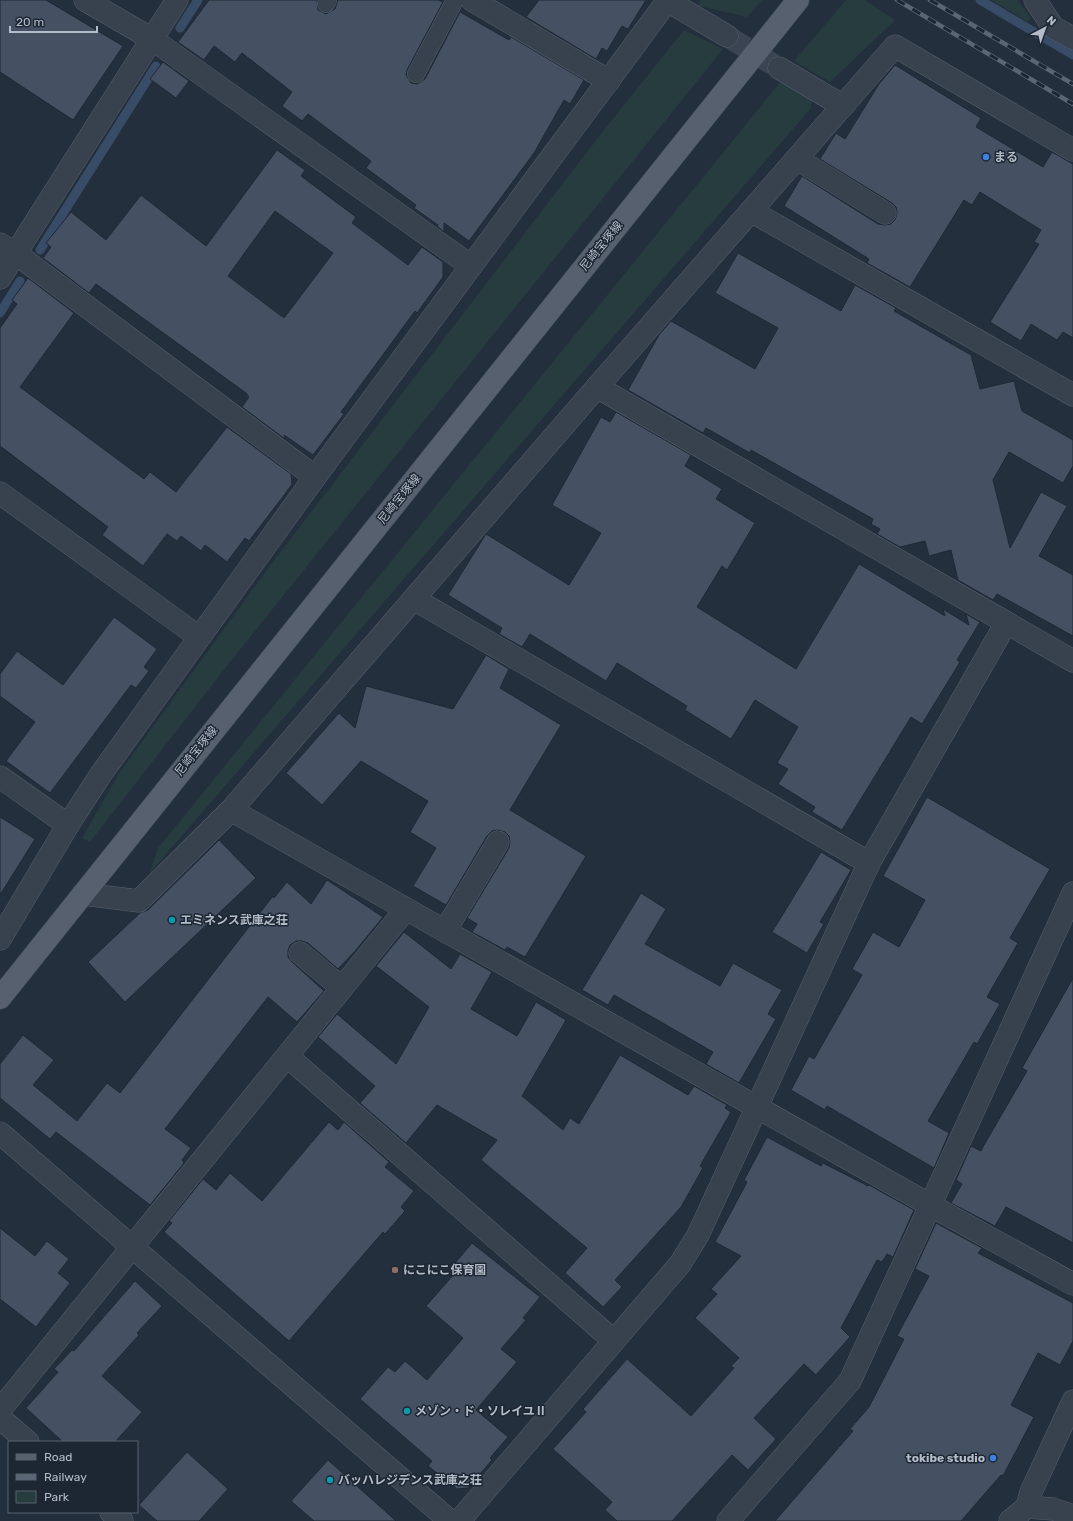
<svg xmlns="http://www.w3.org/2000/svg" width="1073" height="1521" viewBox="0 0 1073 1521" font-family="Rubik,'Noto Sans JP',sans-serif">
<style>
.green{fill:#263c3f}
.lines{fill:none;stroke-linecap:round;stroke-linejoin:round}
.stream{stroke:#394c67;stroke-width:9}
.building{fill:#455162;stroke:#1f2835;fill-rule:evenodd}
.minor-tunnel{stroke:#3a4453;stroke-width:22;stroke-dasharray:22 11;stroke-linecap:butt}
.service-casing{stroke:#565f6c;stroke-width:18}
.minor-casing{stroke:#565f6c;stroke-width:23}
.tertiary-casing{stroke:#565f6c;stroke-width:23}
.primary-casing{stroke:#414a57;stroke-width:23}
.service{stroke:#38414e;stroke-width:17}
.minor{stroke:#38414e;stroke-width:22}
.tertiary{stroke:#38414e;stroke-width:22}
.primary{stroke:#56606e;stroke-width:22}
.rail-casing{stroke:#5a6575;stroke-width:4.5}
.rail{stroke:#1d2633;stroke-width:3;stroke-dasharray:9;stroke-linecap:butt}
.shop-dot{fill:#3f7fe0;stroke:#1d2633;stroke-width:1.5}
.culture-dot{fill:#0f9aa8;stroke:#1d2633;stroke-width:1.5}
.education-dot{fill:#8d6e63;stroke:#1d2633;stroke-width:1.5}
.labels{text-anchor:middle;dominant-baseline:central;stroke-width:3;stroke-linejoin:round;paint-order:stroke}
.poi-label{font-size:12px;font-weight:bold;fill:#b4bcc9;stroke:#1d2633;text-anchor:start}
.street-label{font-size:12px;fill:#b4bcc9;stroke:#1d2633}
</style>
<rect width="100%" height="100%" fill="#242f3e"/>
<!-- green -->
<g class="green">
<path d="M 700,0 L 762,0 L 747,17 L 699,6 Z"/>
<path d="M 846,0 L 865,0 L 895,20 L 830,82 L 794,61 Z"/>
<path d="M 991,0 L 1018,0 L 1031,18 L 1028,22 Z"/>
<path d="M 684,30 L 723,49 L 230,662 L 90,842 L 82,838 L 120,772 L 266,571 L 600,135 Z"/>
<path d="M 782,80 L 811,98 L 811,108 L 149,874 L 158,848 Z"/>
</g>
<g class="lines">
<!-- stream -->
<g class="stream">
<path d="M 980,0 L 1073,55"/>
<path d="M 180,28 L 198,0"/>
<path d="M 40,250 L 156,66"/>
<path d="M 0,313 L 20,281"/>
</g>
</g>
<!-- building -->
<g class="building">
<path d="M 0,0 L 46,0 L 123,46 L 73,120 L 0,72 Z"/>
<path d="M 209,0 L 317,0 L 318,10 L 326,14 L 335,9 L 338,0 L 438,0 L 443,2 L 407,70 L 406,75 L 411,83 L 417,84 L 425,79 L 460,12 L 509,40 L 511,37 L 584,80 L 570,104 L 564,100 L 534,153 L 469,241 L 444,223 L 444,232 L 437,226 L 438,225 L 414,208 L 416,205 L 366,168 L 371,161 L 308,114 L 302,121 L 282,106 L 292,92 L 242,53 L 235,62 L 214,46 L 204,60 L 178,42 Z"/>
<path d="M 539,0 L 646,0 L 628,29 L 622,26 L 607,51 L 602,48 L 596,59 L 526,17 Z"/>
<path d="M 163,62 L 189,81 L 176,98 L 150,79 Z"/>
<path d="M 895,65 L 981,118 L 976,127 L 1043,167 L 1052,152 L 1073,164 L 1073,338 L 1063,332 L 1057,340 L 1031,324 L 1021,341 L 990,322 L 1039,244 L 1034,242 L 1041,230 L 980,192 L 972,205 L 964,200 L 910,287 L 867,263 L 869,259 L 784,206 L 802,176 L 878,224 L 885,225 L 891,224 L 895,220 L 897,213 L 896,207 L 892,203 L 820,159 L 836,133 L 845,139 L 879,84 Z"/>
<path d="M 277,150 L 305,170 L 301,176 L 356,217 L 352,223 L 408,265 L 422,247 L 443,262 L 443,277 L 417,313 L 415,311 L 341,412 L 344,414 L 313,455 L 284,435 L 285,439 L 242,407 L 249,397 L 246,393 L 96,284 L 89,293 L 43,258 L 51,247 L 46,243 L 71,212 L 106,240 L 141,195 L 206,246 ZM 275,211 L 333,253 L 284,318 L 228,276 Z"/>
<path d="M 738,253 L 841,311 L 855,285 L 896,308 L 894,311 L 971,355 L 980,389 L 1014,381 L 1022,411 L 1073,440 L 1073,466 L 1063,483 L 1009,452 L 993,480 L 1010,548 L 1041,492 L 1067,506 L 1039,556 L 1073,575 L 1073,636 L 997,594 L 993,600 L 958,580 L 951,550 L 929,556 L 925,541 L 900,547 L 877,534 L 880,529 L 871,524 L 873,519 L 751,450 L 750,453 L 706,428 L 703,433 L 628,390 L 659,335 L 671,321 L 755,369 L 778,328 L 715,293 Z"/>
<path d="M 28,278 L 74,313 L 20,387 L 144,479 L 150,472 L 176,492 L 227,427 L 291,474 L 292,484 L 285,494 L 249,541 L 245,538 L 227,562 L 205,545 L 201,551 L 181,536 L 177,541 L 167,534 L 143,566 L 102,535 L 108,527 L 0,446 L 0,328 L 17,304 L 12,300 Z"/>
<path d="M 616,412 L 691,455 L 685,466 L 722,489 L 716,499 L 755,523 L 727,570 L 722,566 L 697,607 L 796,669 L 859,564 L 945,616 L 943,609 L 969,625 L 966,614 L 980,622 L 957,660 L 960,662 L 922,724 L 911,717 L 842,830 L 812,812 L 815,807 L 778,784 L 788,769 L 777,763 L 798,727 L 755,700 L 731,739 L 685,710 L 687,706 L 617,663 L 606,681 L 530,634 L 522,647 L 499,634 L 502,628 L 448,595 L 486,534 L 569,585 L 601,533 L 552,505 L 601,417 L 610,422 Z"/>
<path d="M 114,617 L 157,649 L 144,667 L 149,671 L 136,688 L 131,685 L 50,793 L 6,761 L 35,722 L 0,696 L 0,674 L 17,651 L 63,685 Z"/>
<path d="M 486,655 L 509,669 L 500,688 L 561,725 L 510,810 L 586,856 L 525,957 L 507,947 L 505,950 L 472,932 L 477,924 L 467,918 L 509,848 L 510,842 L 509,836 L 505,832 L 498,830 L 492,831 L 487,836 L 446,905 L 413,886 L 436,848 L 410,832 L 428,801 L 361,761 L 322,805 L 286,773 L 339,713 L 355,728 L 366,686 L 453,709 Z"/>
<path d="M 927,797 L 1050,869 L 1010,938 L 1018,943 L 987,997 L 1000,1004 L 977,1044 L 974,1042 L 928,1121 L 949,1133 L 934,1168 L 827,1106 L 825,1110 L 791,1090 L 809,1056 L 814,1059 L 862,975 L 852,969 L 873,932 L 899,947 L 925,900 L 883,876 Z"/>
<path d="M 0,817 L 35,839 L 0,895 Z"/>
<path d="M 219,840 L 256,878 L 125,1002 L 88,962 L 140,913 L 148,910 Z"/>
<path d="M 821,852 L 851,870 L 820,922 L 824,924 L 807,953 L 772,932 Z"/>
<path d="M 327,880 L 383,917 L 356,950 L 338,969 L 308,943 L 302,941 L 296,941 L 290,945 L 288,950 L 288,957 L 292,962 L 324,991 L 297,1022 L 268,997 L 165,1129 L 191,1148 L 182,1160 L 184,1163 L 150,1205 L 56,1132 L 50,1139 L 0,1098 L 0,1064 L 23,1035 L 54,1060 L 33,1085 L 77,1121 L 107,1083 L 120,1093 L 273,896 L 274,898 L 287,882 L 311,904 Z"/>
<path d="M 641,893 L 666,909 L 645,944 L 720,986 L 733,963 L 782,990 L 768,1014 L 776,1019 L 739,1083 L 706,1064 L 713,1052 L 614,995 L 608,1005 L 582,990 Z"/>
<path d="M 404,932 L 451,969 L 460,954 L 492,972 L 471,1009 L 517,1036 L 536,1002 L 566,1020 L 522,1096 L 563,1130 L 570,1118 L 579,1124 L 620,1055 L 688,1095 L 694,1086 L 727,1105 L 725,1108 L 731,1112 L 700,1166 L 703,1168 L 681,1207 L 615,1280 L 622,1287 L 603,1307 L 565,1273 L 587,1248 L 481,1160 L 497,1140 L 437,1105 L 406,1143 L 360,1103 L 375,1086 L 318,1037 L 337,1014 L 396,1064 L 429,1007 L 376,966 Z"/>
<path d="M 1073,978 L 1073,1243 L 1006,1207 L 995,1226 L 951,1203 L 962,1184 L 956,1180 L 971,1146 L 981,1151 L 984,1145 L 1027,1071 L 1022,1068 Z"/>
<path d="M 329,1122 L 338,1130 L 344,1122 L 389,1162 L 385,1167 L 414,1191 L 401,1207 L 405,1211 L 385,1234 L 383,1232 L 289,1341 L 164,1232 L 172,1223 L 169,1221 L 203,1179 L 216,1190 L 230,1173 L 262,1201 Z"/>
<path d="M 767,1137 L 821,1166 L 823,1163 L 868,1186 L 869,1185 L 914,1210 L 893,1257 L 887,1254 L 882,1262 L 877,1260 L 841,1328 L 850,1337 L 816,1375 L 804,1364 L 754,1418 L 776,1439 L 748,1470 L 732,1455 L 672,1521 L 617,1521 L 605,1510 L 612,1502 L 553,1449 L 586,1412 L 583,1409 L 627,1359 L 691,1416 L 734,1368 L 731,1366 L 739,1358 L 695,1318 L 717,1294 L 711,1289 L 741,1256 L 715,1242 L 747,1182 L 744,1180 Z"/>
<path d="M 936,1223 L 982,1248 L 978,1253 L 1073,1303 L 1073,1341 L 1060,1365 L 1038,1353 L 1011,1405 L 1034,1417 L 1003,1476 L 1001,1475 L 961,1521 L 775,1521 L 853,1431 L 850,1429 L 869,1407 L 904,1339 L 897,1336 L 929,1276 L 915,1269 Z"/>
<path d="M 0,1228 L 35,1256 L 47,1241 L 69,1259 L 58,1273 L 70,1283 L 36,1327 L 0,1299 Z"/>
<path d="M 472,1243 L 540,1297 L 523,1318 L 526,1320 L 501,1349 L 517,1362 L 476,1410 L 508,1437 L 490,1458 L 492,1460 L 468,1488 L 457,1489 L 428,1466 L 432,1461 L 360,1399 L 388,1367 L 395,1372 L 405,1361 L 427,1380 L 463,1338 L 426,1306 L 455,1273 L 450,1269 Z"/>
<path d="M 135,1281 L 162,1306 L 137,1333 L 139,1335 L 102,1376 L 142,1412 L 115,1442 L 63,1442 L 26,1408 L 58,1372 L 54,1369 L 72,1350 L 74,1351 Z"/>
<path d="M 187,1452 L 228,1489 L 199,1521 L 157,1521 L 139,1505 Z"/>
<path d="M 328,1460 L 396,1521 L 314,1521 L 291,1501 Z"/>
</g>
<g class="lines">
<!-- minor-tunnel -->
<path class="minor-tunnel" d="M 727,36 L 779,68"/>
<defs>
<g id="service">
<path d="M 326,4 L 328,0"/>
<path d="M 416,74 L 455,0"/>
</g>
<g id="minor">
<path d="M 177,0 L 152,39 L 471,266"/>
<path d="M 472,0 L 609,81"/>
<path d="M 1035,0 L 1053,27 L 1073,38"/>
<path d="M 668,1 L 727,36"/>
<path d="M 779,68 L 843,106"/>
<path d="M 797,159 L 885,213"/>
<path d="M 751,211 L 1073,395"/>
<path d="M 0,244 L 15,253 L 315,477"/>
<path d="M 597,387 L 1073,661"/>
<path d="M 0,493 L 199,637"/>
<path d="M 414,599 L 869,863"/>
<path d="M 0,777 L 68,825"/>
<path d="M 231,810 L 930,1205 L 1073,1284"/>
<path d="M 83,894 L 139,901 L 231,810 L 597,387 L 895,46 L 1073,150"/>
<path d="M 445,931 L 498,842"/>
<path d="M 0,939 L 68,825 L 101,774 L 315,477 L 668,0"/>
<path d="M 300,953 L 342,988"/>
<path d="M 287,1056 L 614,1341"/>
<path d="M 0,1410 L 406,909"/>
<path d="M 0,1418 L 28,1442"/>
<path d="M 1027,1507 L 1031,1492 L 1073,1401"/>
<path d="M 111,1512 L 122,1521"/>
<path d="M 459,1521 L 680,1264 L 698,1235 L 869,863 L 1006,623"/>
<path d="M 728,1521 L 850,1381 L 1073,893"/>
</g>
<g id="tertiary">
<path d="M 0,278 L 152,39 L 85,0"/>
<path d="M 0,1133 L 450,1521"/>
<path d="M 1010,1521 L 1027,1507 L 1053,1509 L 1073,1516"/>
</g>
<path id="primary" d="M 0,998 L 798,0"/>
</defs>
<!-- service casing -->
<use href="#service" class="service-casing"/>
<!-- minor casing -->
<use href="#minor" class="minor-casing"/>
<!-- tertiary casing -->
<use href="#tertiary" class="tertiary-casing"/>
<!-- primary casing -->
<use href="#primary" class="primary-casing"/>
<!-- service -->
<use href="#service" class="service"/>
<!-- minor -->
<use href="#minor" class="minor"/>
<!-- tertiary -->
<use href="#tertiary" class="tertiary"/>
<!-- primary -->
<use href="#primary" class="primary"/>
<defs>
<g id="rail">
<path d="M 897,0 L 1073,104"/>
<path d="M 930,0 L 1073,84"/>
</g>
</defs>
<!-- rail casing -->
<use href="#rail" class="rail-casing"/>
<!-- rail -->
<use href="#rail" class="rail"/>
</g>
<!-- markers -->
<g class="shop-dot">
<circle cx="986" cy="157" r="4"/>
<circle cx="993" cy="1458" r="4"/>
</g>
<g class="culture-dot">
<circle cx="172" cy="920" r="4"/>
<circle cx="407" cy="1411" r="4"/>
<circle cx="330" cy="1480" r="4"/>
</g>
<circle class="education-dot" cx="395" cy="1270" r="4"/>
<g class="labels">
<!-- poi labels -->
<g class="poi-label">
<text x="994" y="157">まる</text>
<text x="180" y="920">エミネンス武庫之荘</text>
<text x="403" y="1270">にこにこ保育園</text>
<text x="415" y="1411">メゾン・ド・ソレイユⅡ</text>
<text x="985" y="1458" text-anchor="end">tokibe studio</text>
<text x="338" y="1480">バッハレジデンス武庫之荘</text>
</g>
<!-- street labels -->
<g class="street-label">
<text transform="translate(601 246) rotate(-51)">尼崎宝塚線</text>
<text transform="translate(399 499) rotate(-51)">尼崎宝塚線</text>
<text transform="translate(196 751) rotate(-51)">尼崎宝塚線</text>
</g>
</g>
<!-- legend -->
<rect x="8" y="1441" width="130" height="72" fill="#1d2633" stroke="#59626f"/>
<rect x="16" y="1454" width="20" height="6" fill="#56606e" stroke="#59626f"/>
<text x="44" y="1461" font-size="12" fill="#b4bcc9">Road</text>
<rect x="16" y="1474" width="20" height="6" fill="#5a6575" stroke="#59626f"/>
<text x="44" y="1481" font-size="12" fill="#b4bcc9">Railway</text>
<rect x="16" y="1491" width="20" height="12" fill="#263c3f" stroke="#59626f"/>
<text x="44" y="1501" font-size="12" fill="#b4bcc9">Park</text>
<!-- north arrow -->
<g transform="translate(1045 28) rotate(41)" stroke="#1d2633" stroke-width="3" paint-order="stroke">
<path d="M0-3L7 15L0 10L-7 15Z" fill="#b4bcc9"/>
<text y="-6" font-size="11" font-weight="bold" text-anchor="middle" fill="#b4bcc9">N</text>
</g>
<!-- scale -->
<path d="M10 26v6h87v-6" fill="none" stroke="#b4bcc9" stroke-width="2"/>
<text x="16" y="26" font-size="12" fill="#b4bcc9" stroke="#1d2633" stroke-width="3" paint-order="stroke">20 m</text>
</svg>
